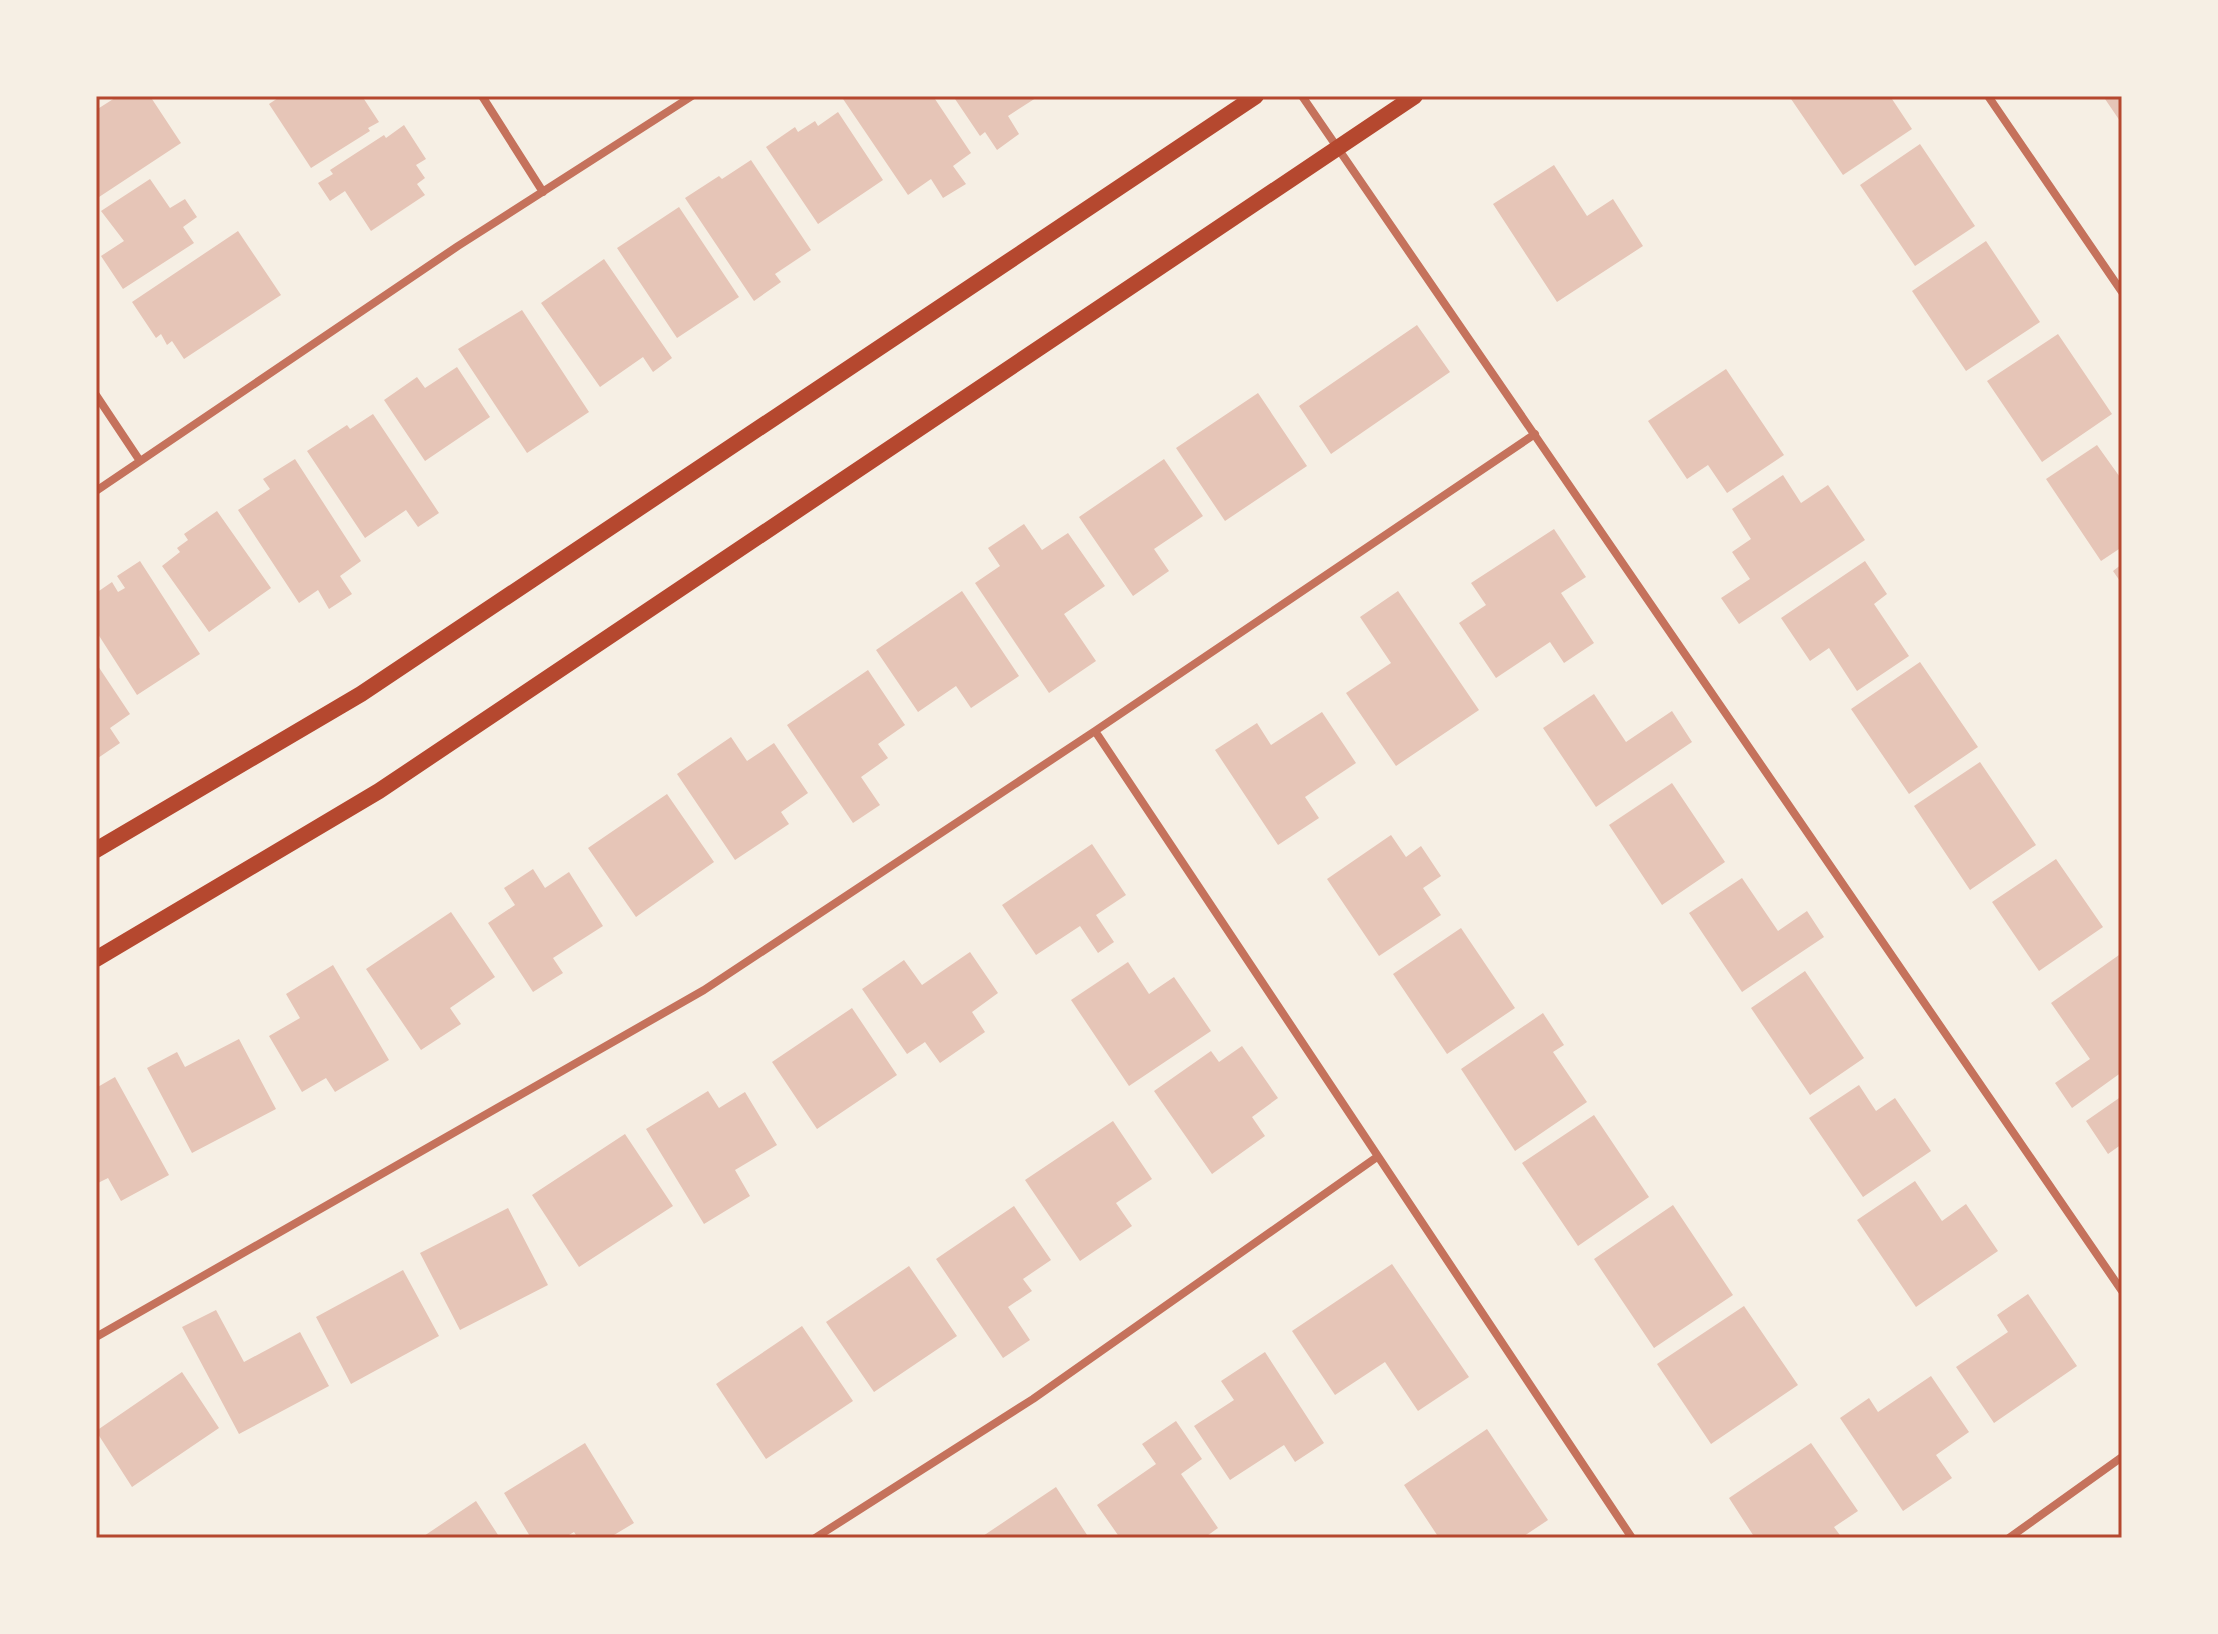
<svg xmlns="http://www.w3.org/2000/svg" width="2218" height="1634" font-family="Raleway,sans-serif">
<rect width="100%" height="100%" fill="#f6efe4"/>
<!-- building -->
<path fill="#e6c5b7" d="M 118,96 L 150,96 L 181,143 L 96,199 L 96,110 Z
M 281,96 L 362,96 L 379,122 L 368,128 L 370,131 L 311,168 L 269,104 Z
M 841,96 L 933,96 L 971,153 L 953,166 L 966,184 L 943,198 L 931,179 L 908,195 Z
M 953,96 L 1039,96 L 1008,116 L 1019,134 L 997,150 L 985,132 L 980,136 Z
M 1789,96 L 1890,96 L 1912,129 L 1843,175 Z
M 2103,96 L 2122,96 L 2122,124 Z
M 838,112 L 883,180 L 818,224 L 766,147 L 795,127 L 798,132 L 815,121 L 818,126 Z
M 404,125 L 426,159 L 416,165 L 425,178 L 417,184 L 425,195 L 371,231 L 345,191 L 330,201 L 318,183 L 333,174 L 330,170 L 384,135 L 386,138 Z
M 1920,144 L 1975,226 L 1915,266 L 1860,185 Z
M 751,160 L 811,250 L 775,274 L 781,282 L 754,301 L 685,198 L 719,176 L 722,179 Z
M 1554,165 L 1587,216 L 1613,199 L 1643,246 L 1557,302 L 1493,204 Z
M 150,179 L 170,208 L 185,199 L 197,217 L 183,227 L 194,243 L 123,289 L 101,256 L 124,241 L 101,211 Z
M 679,207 L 739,297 L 677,338 L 617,248 Z
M 238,231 L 281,295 L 184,359 L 172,341 L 167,345 L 161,334 L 156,338 L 132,302 Z
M 1986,241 L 2040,322 L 1966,371 L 1912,291 Z
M 604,259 L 672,358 L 653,372 L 643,357 L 600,387 L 541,303 Z
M 522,310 L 589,412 L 527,453 L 458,349 Z
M 1417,325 L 1450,372 L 1331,454 L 1299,406 Z
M 2058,334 L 2112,414 L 2042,462 L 1987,381 Z
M 457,367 L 490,417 L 425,461 L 384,400 L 417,377 L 425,388 Z
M 1726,369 L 1784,455 L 1727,493 L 1708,465 L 1687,479 L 1648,421 Z
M 1258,393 L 1307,466 L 1225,521 L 1176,448 Z
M 373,414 L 439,513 L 418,527 L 406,510 L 365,538 L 307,451 L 347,425 L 350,429 Z
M 2097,445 L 2122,480 L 2122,547 L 2101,561 L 2046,479 Z
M 295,459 L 361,561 L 340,576 L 352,594 L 329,609 L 318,590 L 299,603 L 238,510 L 270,489 L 263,479 Z
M 1164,459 L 1203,516 L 1154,549 L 1169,571 L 1133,596 L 1079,517 Z
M 1783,475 L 1801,503 L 1828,485 L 1865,540 L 1739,624 L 1721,598 L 1750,579 L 1732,552 L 1751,539 L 1732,509 Z
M 217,511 L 271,588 L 209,632 L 162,566 L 180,552 L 177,548 L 188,540 L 184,534 Z
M 1024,524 L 1042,550 L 1068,533 L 1105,586 L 1064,614 L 1096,661 L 1049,693 L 975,583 L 1000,566 L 988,548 Z
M 1554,529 L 1586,577 L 1561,593 L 1594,643 L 1564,663 L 1550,642 L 1496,678 L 1459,623 L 1486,605 L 1471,583 Z
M 140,561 L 200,654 L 137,695 L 96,631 L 96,593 L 112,582 L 118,592 L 125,588 L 117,576 Z
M 1865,561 L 1887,594 L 1874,604 L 1909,656 L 1857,691 L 1829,648 L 1810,661 L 1781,618 Z
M 2122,564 L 2122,584 L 2113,571 Z
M 962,591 L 1019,676 L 971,708 L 956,686 L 918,712 L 876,650 Z
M 1398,591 L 1479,710 L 1396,766 L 1346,693 L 1391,663 L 1360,617 Z
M 1920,662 L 1978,747 L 1909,794 L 1851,709 Z
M 96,663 L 130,714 L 110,728 L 120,743 L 98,758 Z
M 868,670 L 905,725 L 878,744 L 888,758 L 861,777 L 880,805 L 853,823 L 787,725 Z
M 1594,694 L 1626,742 L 1672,711 L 1692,742 L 1596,807 L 1543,728 Z
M 1322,712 L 1356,763 L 1305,797 L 1319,818 L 1278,845 L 1215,750 L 1257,723 L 1271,745 Z
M 731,737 L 747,761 L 774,743 L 808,793 L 781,812 L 789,824 L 735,860 L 677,774 Z
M 1980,762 L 2036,845 L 1970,890 L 1914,806 Z
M 1672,783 L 1725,862 L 1662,905 L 1609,825 Z
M 667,794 L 714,862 L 636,917 L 588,848 Z
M 1391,835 L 1406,857 L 1421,846 L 1441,876 L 1423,888 L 1441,915 L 1379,956 L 1327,879 Z
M 1092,844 L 1126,895 L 1096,915 L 1114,942 L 1098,953 L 1080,926 L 1036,955 L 1002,905 Z
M 2056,859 L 2103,927 L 2039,971 L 1992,902 Z
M 533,869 L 545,888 L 569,872 L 603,926 L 553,958 L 563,973 L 533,992 L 488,923 L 515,905 L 504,888 Z
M 1742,878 L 1778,931 L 1807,911 L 1824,937 L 1742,992 L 1689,913 Z
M 451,912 L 495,977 L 450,1008 L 461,1024 L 421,1050 L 366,969 Z
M 1461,928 L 1515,1008 L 1447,1054 L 1393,974 Z
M 970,952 L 998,993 L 972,1012 L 985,1032 L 940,1063 L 925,1042 L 907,1054 L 862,989 L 904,960 L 922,985 Z
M 2119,955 L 2122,959 L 2122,1072 L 2072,1108 L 2055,1083 L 2090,1059 L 2051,1003 Z
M 1128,962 L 1149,994 L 1174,977 L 1211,1031 L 1129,1086 L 1071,1000 Z
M 333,965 L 389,1060 L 335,1092 L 326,1078 L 302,1092 L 269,1036 L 300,1018 L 286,994 Z
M 1805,971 L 1864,1058 L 1810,1095 L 1751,1008 Z
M 852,1008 L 897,1075 L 817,1129 L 772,1062 Z
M 1543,1013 L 1564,1045 L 1553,1052 L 1587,1102 L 1515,1151 L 1461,1069 Z
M 239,1039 L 276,1109 L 192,1153 L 147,1068 L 177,1052 L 185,1067 Z
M 1242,1046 L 1278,1098 L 1252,1117 L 1265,1136 L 1212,1174 L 1154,1091 L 1211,1051 L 1219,1062 Z
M 115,1077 L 169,1175 L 121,1201 L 108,1178 L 96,1184 L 96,1088 Z
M 1859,1085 L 1876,1111 L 1895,1098 L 1931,1151 L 1863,1197 L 1809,1118 Z
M 708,1091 L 719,1108 L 745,1092 L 777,1145 L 735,1170 L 750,1196 L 704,1224 L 646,1129 Z
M 2122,1096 L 2122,1144 L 2108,1154 L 2086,1121 Z
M 1594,1115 L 1649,1197 L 1578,1246 L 1522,1163 Z
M 1113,1121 L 1152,1179 L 1116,1203 L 1132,1226 L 1080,1261 L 1025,1180 Z
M 625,1134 L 673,1206 L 579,1267 L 532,1195 Z
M 1915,1181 L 1942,1221 L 1966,1204 L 1998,1251 L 1916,1307 L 1857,1220 Z
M 1673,1205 L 1733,1295 L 1654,1348 L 1594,1259 Z
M 1014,1206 L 1051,1260 L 1023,1279 L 1032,1291 L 1008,1307 L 1030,1340 L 1003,1358 L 936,1259 Z
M 508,1208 L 548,1285 L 460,1330 L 420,1253 Z
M 1392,1264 L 1469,1377 L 1418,1411 L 1385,1362 L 1335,1395 L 1292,1331 Z
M 909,1266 L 957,1336 L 874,1392 L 826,1322 Z
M 403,1270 L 439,1336 L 351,1384 L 316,1317 Z
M 2028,1294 L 2077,1366 L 1994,1423 L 1956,1367 L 2008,1332 L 1997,1315 Z
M 1744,1306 L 1798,1385 L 1711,1444 L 1657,1364 Z
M 216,1310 L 244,1362 L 300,1332 L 329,1386 L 239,1434 L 182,1327 Z
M 802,1326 L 853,1401 L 766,1459 L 716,1384 Z
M 1265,1352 L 1324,1443 L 1295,1462 L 1284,1445 L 1230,1480 L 1194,1426 L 1234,1400 L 1221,1381 Z
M 182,1372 L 219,1428 L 132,1487 L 96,1431 Z
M 1931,1376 L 1969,1432 L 1936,1455 L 1952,1478 L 1903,1511 L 1840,1418 L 1869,1398 L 1878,1412 Z
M 1176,1421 L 1202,1459 L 1181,1474 L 1218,1528 L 1204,1538 L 1120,1538 L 1097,1505 L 1156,1464 L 1142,1444 Z
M 1487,1429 L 1548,1520 L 1521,1538 L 1439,1538 L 1404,1485 Z
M 585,1443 L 634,1523 L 609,1538 L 578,1538 L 574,1532 L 564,1538 L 531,1538 L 504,1493 Z
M 1811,1443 L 1858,1511 L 1834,1527 L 1842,1538 L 1755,1538 L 1729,1498 Z
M 1056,1487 L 1089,1538 L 980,1538 Z
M 476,1501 L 500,1538 L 421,1538 Z"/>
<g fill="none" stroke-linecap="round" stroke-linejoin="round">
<!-- minor -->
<path stroke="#c5725c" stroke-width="8" d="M 482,96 L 543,192
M 1302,96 L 2122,1291
M 1988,96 L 2122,292
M 96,395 L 140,461
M 96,491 L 458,246 L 692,96
M 1095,731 L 1632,1538
M 96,1337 L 704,990 L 1095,731 L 1535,434
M 815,1538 L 1033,1399 L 1377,1157
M 2009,1538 L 2122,1457"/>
<!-- secondary -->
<path stroke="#b5482f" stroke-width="16" d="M 96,850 L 361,694 L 1256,96
M 96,959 L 379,791 L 1415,96"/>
</g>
<!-- border -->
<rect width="2218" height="1634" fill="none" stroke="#f6efe4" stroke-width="196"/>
<rect x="98" y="98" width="2022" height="1438" fill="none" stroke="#b5482f" stroke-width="3"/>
</svg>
